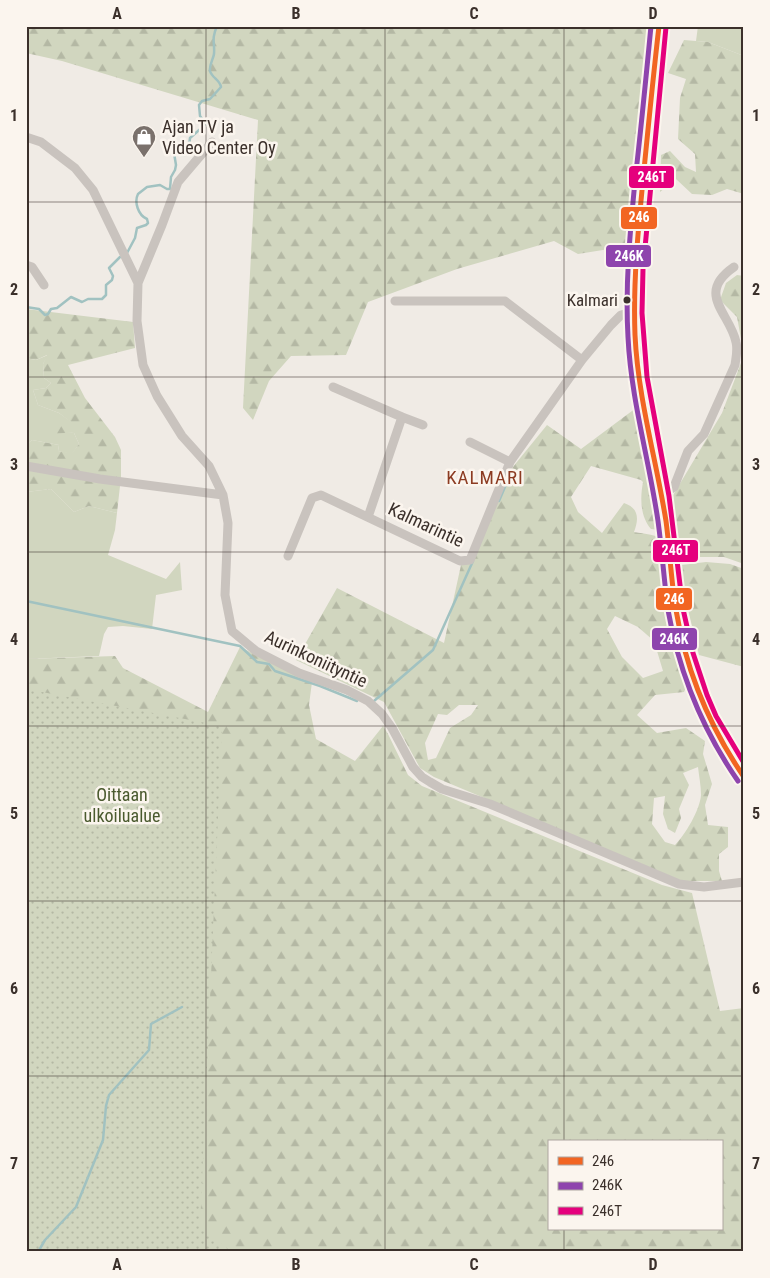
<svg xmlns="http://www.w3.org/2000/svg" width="770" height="1278" font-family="'Roboto Condensed',sans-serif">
<defs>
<pattern id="forest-firs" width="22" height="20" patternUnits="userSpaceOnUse" patternTransform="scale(1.25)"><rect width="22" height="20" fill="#d1d6bf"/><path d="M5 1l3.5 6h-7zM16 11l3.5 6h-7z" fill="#b4b8a4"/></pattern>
<pattern id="park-dots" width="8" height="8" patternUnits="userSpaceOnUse" patternTransform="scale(1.25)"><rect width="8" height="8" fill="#d1d6bf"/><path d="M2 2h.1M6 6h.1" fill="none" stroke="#b4b8a4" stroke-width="1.8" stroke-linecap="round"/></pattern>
</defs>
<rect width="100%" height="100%" fill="#f0ebe5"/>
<!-- green -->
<path fill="#d1d6bf" d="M 698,26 L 744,26 L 744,56 L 708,42 L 696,41 Z
M 48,355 L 43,364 L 44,378 L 51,383 L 46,388 L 33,390 L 38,405 L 59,413 L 73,423 L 61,431 L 74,433 L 79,444 L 72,454 L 58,451 L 59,445 L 32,440 L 26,445 L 26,358 L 36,360 Z
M 51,489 L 74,512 L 89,506 L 117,513 L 115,530 L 108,555 L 166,579 L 180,562 L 182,590 L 156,595 L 152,629 L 123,626 L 108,627 L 104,634 L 99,656 L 26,659 L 26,492 Z"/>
<!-- forest -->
<path fill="url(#forest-firs)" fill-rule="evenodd" d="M 26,26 L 656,26 L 634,245 L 578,254 L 554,241 L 457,269 L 368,302 L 346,355 L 291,356 L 269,381 L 253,420 L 243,408 L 258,120 L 62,61 L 26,53 Z
M 684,40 L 708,42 L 744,56 L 744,194 L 727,189 L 712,195 L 692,194 L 676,179 L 660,192 L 661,155 L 670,151 L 685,167 L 696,172 L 695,154 L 678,139 L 680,98 L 686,79 L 668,73 Z
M 737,275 L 744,276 L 744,564 L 724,557 L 681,557 L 672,497 L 722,413 L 744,355 L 737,317 L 720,300 L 726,283 Z
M 26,309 L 133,322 L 135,348 L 68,365 L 85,398 L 115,437 L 121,450 L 121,477 L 117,513 L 89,506 L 74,512 L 51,489 L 26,492 L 26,445 L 32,440 L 59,445 L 58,451 L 72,453 L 79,444 L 74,433 C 62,432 54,435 43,433 L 53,422 L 72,423 L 59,413 L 38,405 L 33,390 L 46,388 L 51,383 L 44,378 L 43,364 L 47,355 L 36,360 L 26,358 Z
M 640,405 L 663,525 L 660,530 L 651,529 C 640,516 640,498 643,482 L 641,480 L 591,466 L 571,497 L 578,512 L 602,533 L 624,503 C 639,508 639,519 634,532 C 645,534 657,534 665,542 L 690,679 L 684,692 L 655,695 L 637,715 L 657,733 L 686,728 L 705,741 L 703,754 L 712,784 L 705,805 L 708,825 L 728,827 L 728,847 L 719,854 L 719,871 L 722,881 L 682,881 L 434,777 L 420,768 L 384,702 L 296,660 L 337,588 L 444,643 L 461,565 L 474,559 L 508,473 L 547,425 L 581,449 ZM 615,616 L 638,627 L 654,641 L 663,671 L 643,678 L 622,657 L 607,629 ZM 459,705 L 478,705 L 471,715 L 450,728 L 436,758 L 428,760 L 425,743 L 438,714 L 447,715 ZM 698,767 C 699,776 701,786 701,795 C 700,810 685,835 675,845 L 665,842 L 652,824 L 654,798 L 665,796 L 663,814 L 668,829 L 675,833 L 681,818 L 679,809 L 689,785 L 683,773 Z
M 706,562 L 730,564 L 744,569 L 744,667 L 699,655 L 684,593 L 682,565 Z
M 240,647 L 312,682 L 309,705 L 316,739 L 355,761 L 383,726 L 388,734 L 408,775 L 422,786 L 662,885 L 692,893 L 720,1011 L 744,1008 L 744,1252 L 26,1252 L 26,659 L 115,656 L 123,668 L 208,712 ZM 549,1142 L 721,1142 L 721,1229 L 549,1229 Z"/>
<!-- park -->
<path fill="url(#park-dots)" d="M 26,689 L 222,726 L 200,1227 L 232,1252 L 26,1252 Z"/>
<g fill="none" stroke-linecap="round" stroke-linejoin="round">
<!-- stream -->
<path stroke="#a1c2c1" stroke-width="2.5" d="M 127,253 L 135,238 L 137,228 L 146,225 L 148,223 L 147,219 C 138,215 134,202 138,194 L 147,187 L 160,185 L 167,189 L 170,189 L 171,177 L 175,170 L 176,165 L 174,153 L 179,151 L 181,155 L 185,155 L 189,146 L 190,138 L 206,124 L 200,116 L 199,105 L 202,101 L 210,99 L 221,87 C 220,80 212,78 210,71 C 209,65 213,60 214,54 C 215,42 211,40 217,26
M 26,307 L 39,309 L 45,315 L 48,314 L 51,309 L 57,308 L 71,297 L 82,302 L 88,299 L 102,299 L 106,295 L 106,285 L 112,280 L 113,276 L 109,268 L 120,257
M 499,501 L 510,475
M 26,601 L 240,646 L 257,662 L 269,664 L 275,671 L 320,686 L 357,701
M 374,701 L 433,650 L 473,561
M 38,1252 L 45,1240 L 76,1207 L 103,1140 L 106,1106 L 109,1095 L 149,1050 L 151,1024 L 182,1007"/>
<!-- minor -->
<path stroke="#c9c3be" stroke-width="9" d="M 26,137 L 41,142 L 75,168 L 93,190 L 138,283 L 137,321 L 143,365 L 157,396 L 182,436 L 209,466 L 223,495 L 228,523 L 225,595 L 232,631 L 256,651 L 299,673 L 347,690 L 368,701 L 382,714 L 392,728 L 413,767 L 422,777 L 430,782 L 442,789 L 490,804 L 679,884 L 704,887 L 744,882
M 26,265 L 32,267 L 44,285
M 138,283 L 162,225 L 178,182 L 212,142
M 395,301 L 505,301 L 582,360
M 333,387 L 402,417 L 368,517
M 402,417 L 423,425
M 470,442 L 510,462
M 26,466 L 100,479 L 223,495
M 662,495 L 674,487 L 688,451 L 704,434 L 735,365 C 736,357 738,350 736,342 C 730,313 695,294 734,267
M 288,556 L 312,498 L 321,495 L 460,561 L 470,560 L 510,462 L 582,360 L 611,325 L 621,315 L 635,311"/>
<!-- major -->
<path stroke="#b8b1ad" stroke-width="11" d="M 659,26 C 653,78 648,129 643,180 C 637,239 631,299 637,358 C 641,412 658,464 665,518 C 670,549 671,580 676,610 C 686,670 708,729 744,777"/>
<!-- bus-1 casing -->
<g stroke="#fbf5ee" stroke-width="9">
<path id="bus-1" d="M 659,26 C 653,78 648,129 643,180 C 638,231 633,283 635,335 C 638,398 656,459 666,521 C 670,551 671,581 676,610 C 686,670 709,726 744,777"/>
</g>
<!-- bus-2 casing -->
<g stroke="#fbf5ee" stroke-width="9">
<path id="bus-2" d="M 651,26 C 646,78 641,129 635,181 C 630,233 625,285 628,337 C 631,399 649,459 658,521 C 662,550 664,580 668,610 C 679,672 702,729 738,781"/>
</g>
<!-- bus-3 casing -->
<g stroke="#fbf5ee" stroke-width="9">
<path id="bus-3" d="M 666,27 L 643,269 L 642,313 L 647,377 L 669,496 L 683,609 L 693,653 L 707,695 L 716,716 L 744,763"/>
</g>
<!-- bus-1 -->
<use href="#bus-1" stroke="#f26522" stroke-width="5"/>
<!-- bus-2 -->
<use href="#bus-2" stroke="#8e44ad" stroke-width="5"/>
<!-- bus-3 -->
<use href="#bus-3" stroke="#e5007d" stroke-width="5"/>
</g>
<!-- grid -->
<path fill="none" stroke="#3b302b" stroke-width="1" stroke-opacity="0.55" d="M 206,26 L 206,1252M 385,26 L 385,1252M 564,26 L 564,1142M 26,202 L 744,202M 26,377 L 744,377M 26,552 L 744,552M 26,726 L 744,726M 26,901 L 744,901M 26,1076 L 744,1076M 564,1229 L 564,1252"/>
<!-- icons -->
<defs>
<g id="shop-pin" transform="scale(1.25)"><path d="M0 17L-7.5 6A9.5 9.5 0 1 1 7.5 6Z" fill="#7a716c" stroke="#fbf5ee"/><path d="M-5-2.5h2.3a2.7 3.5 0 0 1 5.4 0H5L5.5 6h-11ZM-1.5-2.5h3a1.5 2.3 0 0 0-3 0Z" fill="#fff"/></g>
</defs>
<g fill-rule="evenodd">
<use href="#shop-pin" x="144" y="137"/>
</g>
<!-- markers -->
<circle fill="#3b302b" stroke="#fbf5ee" stroke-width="2" cx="627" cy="300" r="4.5"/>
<g text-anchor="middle" stroke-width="5" stroke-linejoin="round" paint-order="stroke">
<!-- bus labels -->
<g font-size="17" fill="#3b302b" stroke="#fbf5ee" text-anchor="end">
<text x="618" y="306">Kalmari</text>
</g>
<!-- poi labels -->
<g font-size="18" fill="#3b302b" stroke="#fbf5ee" text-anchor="start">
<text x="162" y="133">Ajan TV ja<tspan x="162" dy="21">Video Center Oy</tspan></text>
</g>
<!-- street labels -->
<g font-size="18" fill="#3b302b" stroke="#fbf5ee">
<text transform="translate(426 525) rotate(25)" y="6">Kalmarintie</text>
<text transform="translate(316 659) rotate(25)" y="6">Aurinkoniityntie</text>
</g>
<!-- park labels -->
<g font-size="18" fill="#4a5a2e" stroke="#fbf5ee">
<text x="122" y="801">Oittaan<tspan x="122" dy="21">ulkoilualue</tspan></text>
</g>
<!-- neighbourhood labels -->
<g font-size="19" letter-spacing="1" fill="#8c3b22" stroke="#fbf5ee">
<text x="485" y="484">KALMARI</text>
</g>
</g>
<g stroke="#fbf5ee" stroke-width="2">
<rect x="628" y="165" width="47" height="24" rx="5" fill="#e5007d"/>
<rect x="620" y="206" width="38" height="24" rx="5" fill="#f26522"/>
<rect x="605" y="244" width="47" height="24" rx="5" fill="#8e44ad"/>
<rect x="652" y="539" width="47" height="24" rx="5" fill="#e5007d"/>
<rect x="655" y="587" width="38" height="24" rx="5" fill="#f26522"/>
<rect x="651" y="627" width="47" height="24" rx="5" fill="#8e44ad"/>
</g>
<g font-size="14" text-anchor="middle" font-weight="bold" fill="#fff">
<text x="652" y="182">246T</text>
<text x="639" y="222">246</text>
<text x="629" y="261">246K</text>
<text x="676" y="555">246T</text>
<text x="674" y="604">246</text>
<text x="674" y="644">246K</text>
</g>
<!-- border -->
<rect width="770" height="1278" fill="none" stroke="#fbf5ee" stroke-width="55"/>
<!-- legend -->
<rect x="548" y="1140" width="175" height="90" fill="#fbf5ee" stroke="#aea6a0"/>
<rect x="558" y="1157" width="25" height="8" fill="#f26522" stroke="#aea6a0"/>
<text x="592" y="1166" font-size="15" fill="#3b302b">246</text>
<rect x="558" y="1182" width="25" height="8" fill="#8e44ad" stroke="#aea6a0"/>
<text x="592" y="1190" font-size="15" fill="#3b302b">246K</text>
<rect x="558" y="1207" width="25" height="8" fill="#e5007d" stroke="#aea6a0"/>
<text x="592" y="1216" font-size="15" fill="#3b302b">246T</text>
<rect x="28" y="28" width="714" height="1222" fill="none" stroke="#3b302b" stroke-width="2"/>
<g font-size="16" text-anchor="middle" font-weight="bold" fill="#3b302b">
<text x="117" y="19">A</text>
<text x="296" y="19">B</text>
<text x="474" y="19">C</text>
<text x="653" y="19">D</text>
<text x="14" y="121">1</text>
<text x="756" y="121">1</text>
<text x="14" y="295">2</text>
<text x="756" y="295">2</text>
<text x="14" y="470">3</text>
<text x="756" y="470">3</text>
<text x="14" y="645">4</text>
<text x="756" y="645">4</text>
<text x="14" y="819">5</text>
<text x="756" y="819">5</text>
<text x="14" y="994">6</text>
<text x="756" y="994">6</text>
<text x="14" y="1169">7</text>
<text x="756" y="1169">7</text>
<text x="117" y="1270">A</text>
<text x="296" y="1270">B</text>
<text x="474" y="1270">C</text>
<text x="653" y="1270">D</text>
</g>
</svg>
